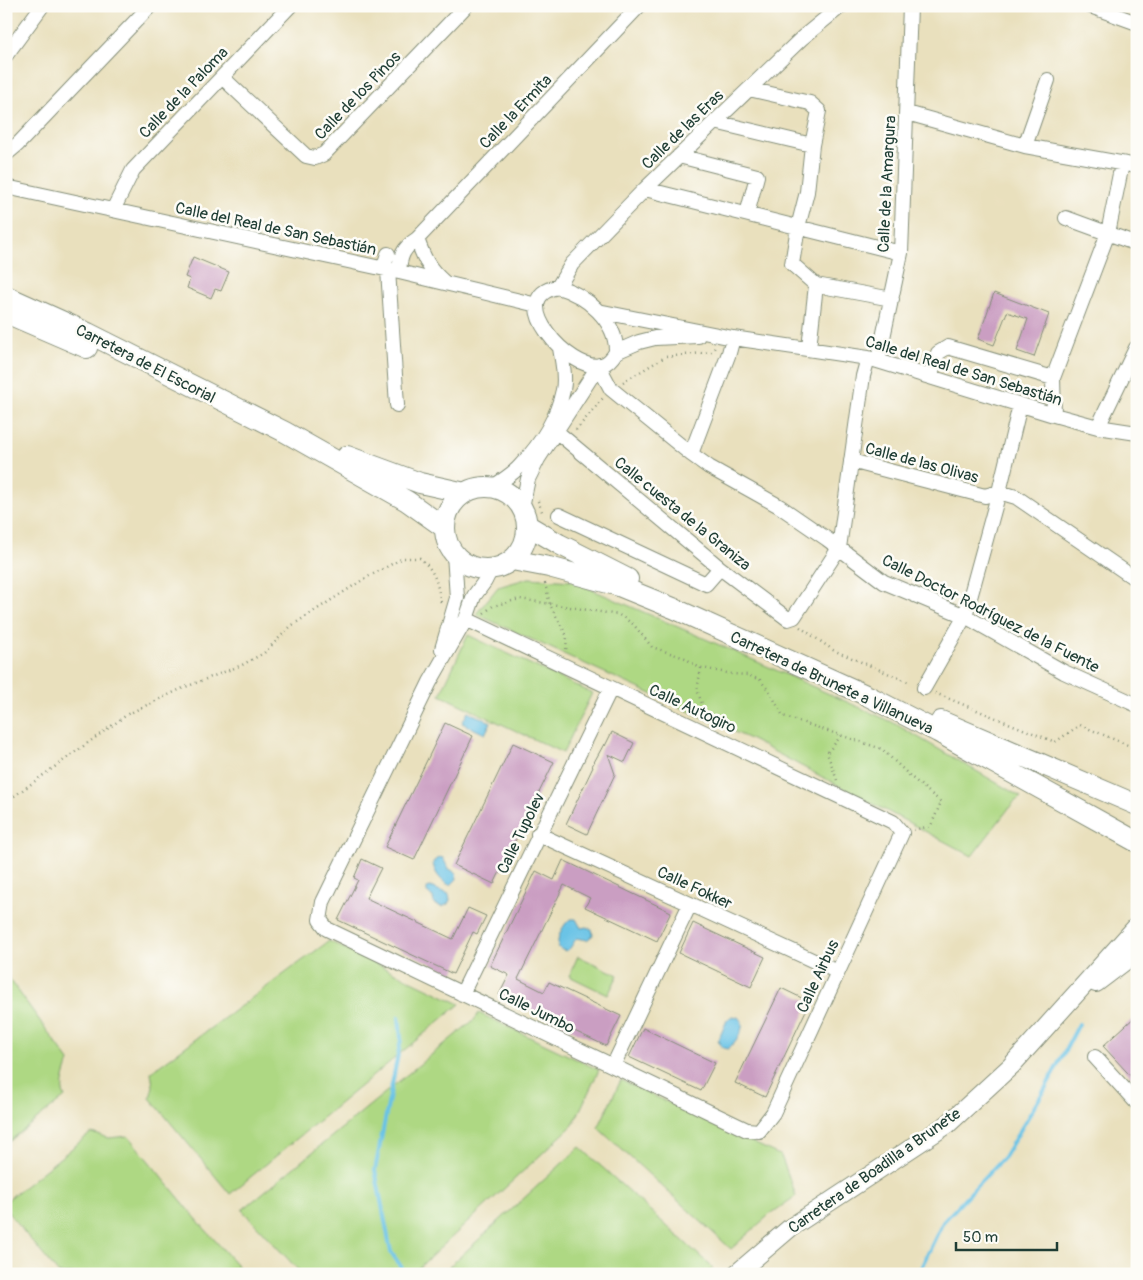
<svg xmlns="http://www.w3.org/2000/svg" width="1143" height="1280" font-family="Pangolin,sans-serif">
<rect width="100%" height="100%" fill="#fdfcf7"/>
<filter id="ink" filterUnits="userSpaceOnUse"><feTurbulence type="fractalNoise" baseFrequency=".02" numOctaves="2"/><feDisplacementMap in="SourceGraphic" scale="10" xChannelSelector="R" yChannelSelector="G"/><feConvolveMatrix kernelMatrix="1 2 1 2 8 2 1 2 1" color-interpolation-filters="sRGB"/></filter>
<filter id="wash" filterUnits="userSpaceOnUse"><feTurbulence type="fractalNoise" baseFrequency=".0096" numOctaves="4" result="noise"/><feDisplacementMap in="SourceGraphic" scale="20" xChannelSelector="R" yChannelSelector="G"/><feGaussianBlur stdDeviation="1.12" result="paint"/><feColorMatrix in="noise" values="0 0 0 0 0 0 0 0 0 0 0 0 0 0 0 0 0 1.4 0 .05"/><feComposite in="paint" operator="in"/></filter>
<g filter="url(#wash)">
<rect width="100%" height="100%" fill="#e9e0bd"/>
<!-- green -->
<path fill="#aed883" stroke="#668a5c" d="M 529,578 L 572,581 L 724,647 L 892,722 L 1021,797 L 1013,803 L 972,856 L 752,740 L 476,614 L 498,587 Z
M 468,635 L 592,693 L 563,753 L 440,695 Z
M 329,941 L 460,1004 L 230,1194 L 150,1098 L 153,1086 L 151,1072 Z
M 578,956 L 618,975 L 608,995 L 569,976 Z
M 6,974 L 69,1061 C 66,1072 59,1087 65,1097 L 6,1144 Z
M 479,1013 L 599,1070 L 573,1125 L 412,1274 L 302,1274 L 242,1210 L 475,1019 Z
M 621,1080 L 781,1156 L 796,1196 L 769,1215 L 731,1249 L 598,1128 Z
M 91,1133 L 109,1138 L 128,1136 L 204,1228 L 245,1274 L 59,1274 L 6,1210 L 6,1201 Z
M 580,1147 L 713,1268 L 707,1274 L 441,1274 Z"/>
<!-- water -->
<path fill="#69c3e6" stroke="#44808d" d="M 468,712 L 491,722 L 485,734 L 462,723 Z
M 439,857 L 443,858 L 448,868 L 456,873 L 457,879 L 451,885 C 442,884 433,871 433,862 Z
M 430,887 L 449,894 L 450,900 L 448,904 L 442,907 L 434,904 L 433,897 L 427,893 L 427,888 Z
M 570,919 L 576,919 L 581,928 L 586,927 L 592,929 L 593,935 L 587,940 L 577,938 C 571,944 570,956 559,948 C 555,939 563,925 570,919 Z
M 732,1016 L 738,1017 C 739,1018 742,1021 742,1024 C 744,1031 733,1045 728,1049 L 723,1048 L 718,1041 L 727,1020 Z"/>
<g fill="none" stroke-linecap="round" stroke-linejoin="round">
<!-- stream -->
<path stroke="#69c3e6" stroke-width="4" d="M 399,1017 L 401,1039 L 375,1170 L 391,1252 L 406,1274
M 918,1274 L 943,1222 L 1004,1157 L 1045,1089 L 1079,1024"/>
</g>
<g id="blocks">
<!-- building -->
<path fill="#ca9ec2" d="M 193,257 L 229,272 L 221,291 L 215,289 L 211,298 L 187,288 L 190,279 L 185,277 Z
M 994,293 L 1049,314 L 1034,357 L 1017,351 L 1028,319 L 1007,312 L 994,345 L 978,339 Z
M 445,723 L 473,736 L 414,860 L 385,847 Z
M 612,732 L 634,743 L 625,762 L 608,754 L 615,774 L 587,834 L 566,824 L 593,767 L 592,766 L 604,744 L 605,746 Z
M 513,743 L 554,762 L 494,884 L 454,865 Z
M 362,859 L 381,868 L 366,898 L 453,939 L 468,908 L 486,916 L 477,934 L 473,932 L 453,974 L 338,920 L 358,880 L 354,878 Z
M 563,860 L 671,912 L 657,941 L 585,907 L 590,898 L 564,885 L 518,979 L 544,992 L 549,982 L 621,1016 L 606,1046 L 499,995 L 509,975 L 490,966 L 536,871 L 554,880 Z
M 693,923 L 765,957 L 751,987 L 679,953 Z
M 781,988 L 810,1002 L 765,1097 L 735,1083 Z
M 1137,1015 L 1137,1083 L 1103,1046 Z
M 643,1028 L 715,1063 L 701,1091 L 629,1057 Z"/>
</g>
</g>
<g filter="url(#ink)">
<use href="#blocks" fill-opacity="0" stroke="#848e78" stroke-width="1"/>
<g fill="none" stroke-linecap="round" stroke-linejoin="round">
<!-- minor casing -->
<g stroke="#848e78" stroke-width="16">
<path id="minor" d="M 1090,6 L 1137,23
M 6,55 L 42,6
M 222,77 L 306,156 L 315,158 L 324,154 L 466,6
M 749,89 L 810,103 L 819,111 L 812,145 L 807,192 L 798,227 L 792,264 L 816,285 L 892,299
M 907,113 L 1025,146 L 1137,166
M 715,122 L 812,145
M 1025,146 L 1048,80
M 6,154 L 18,144 L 150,6
M 679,156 L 757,176 L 747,214
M 6,187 L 399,272 L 537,305
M 645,189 L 901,253
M 113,210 L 133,170 L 290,6
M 1066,218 L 1137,244
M 417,239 C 424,259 429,269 444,282
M 388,254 L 385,263 L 388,270 L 397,405
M 399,272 C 400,256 403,248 417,239 L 639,6
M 558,287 L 572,264 L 645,189 L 802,38 L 841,6
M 558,287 C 586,295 617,321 616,352 C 613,357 609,363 602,365 C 570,374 503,296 558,287 Z
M 598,311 L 733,338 L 868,358 L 1054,415 L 1098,427 L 1137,433
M 809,348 L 816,285
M 616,352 L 639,342 L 655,338 L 698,336
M 878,361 L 901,253 L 910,6
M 602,365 L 603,374 L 611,389 L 691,454 L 709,467 L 779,506 L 827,539 L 884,582 L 965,616 L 1064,672 L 1137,705
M 930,377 L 938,353 L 948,347 L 1053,378
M 1054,415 L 1053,378 L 1108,233 L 1122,164
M 1098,427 L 1136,348
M 557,432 L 720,568 L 788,619 L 794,617 L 839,548 L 863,376 L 868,358
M 691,454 L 729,353 L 733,338
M 851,461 L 985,496 L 999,492 L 1016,497 L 1137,580
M 493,487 C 501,481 513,474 520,466 C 540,445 557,419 563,390 C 566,376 562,361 560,348
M 522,507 L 528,479 L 538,459 L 599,365
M 559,515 L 706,584 L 720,568
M 466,619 L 893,822 L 902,833 L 773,1113 L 759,1131 L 747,1130 L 327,929 L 320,920 L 323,902 L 430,682 L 466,619 L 474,596 L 485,581 L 491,569
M 442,649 L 457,598 L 454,554
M 924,688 L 965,616 L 999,492 L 1020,405
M 538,834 L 838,972
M 462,994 L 611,688
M 1095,1057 L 1137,1103
M 613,1066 L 690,904"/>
</g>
<!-- major casing -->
<g stroke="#848e78" stroke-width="20">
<path id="major" d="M 1096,983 L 1137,952
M 736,1274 L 790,1228 L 948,1124 L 1011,1066 L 1137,926"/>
</g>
<!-- highway casing -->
<g stroke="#848e78" stroke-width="22">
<path id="highway" d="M 6,296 L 88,333 L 285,432 L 407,501 L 445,528
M 6,313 L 87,348
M 347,456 L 420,483 L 465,493
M445 528a41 41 0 1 1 82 0a41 41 0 1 1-82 0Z
M 527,525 L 559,544 L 628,579
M 512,560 L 549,567 L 619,586 L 673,608 L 868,696 L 938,732 L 1137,842
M 941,721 L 1137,805"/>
</g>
<!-- path -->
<path stroke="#848e78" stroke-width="2.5" stroke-dasharray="1 4" stroke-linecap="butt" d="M 623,382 L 665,357 L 712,352 L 715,347
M 576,430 L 603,398
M 538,501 L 543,514
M 545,583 L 550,605 L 567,636 L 566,652
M 484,613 L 493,606 L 520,599 L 619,615 L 633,624 L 652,647 L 685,658 L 698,667 L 732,674 L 748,675 L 760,680 L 770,692 L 783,716 L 882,749 L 911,777 L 941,802 L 931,826 L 913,830
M 800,627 L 833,650 L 911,683
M 701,668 L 697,690 L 705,712 L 702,716
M 935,693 L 1055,742 L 1080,725 L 1137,749
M 837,780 L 827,753 L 841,736
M 6,802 L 128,714 L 183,688 L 242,665 L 264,653 L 291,626 L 364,579 L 403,558 L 420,558 C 436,572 437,583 441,603"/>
<!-- minor -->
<use href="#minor" stroke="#fff" stroke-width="14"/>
<!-- major -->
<use href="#major" stroke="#fff" stroke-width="18"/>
<!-- highway -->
<use href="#highway" stroke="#fff" stroke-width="20"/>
</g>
</g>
<g text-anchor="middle" stroke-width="5" stroke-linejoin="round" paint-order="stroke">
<!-- street labels -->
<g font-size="16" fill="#1f3d34" stroke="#fdfcf7">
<text transform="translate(183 92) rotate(-46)" y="6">Calle de la Paloma</text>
<text transform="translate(357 95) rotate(-46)" y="6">Calle de los Pinos</text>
<text transform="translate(515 111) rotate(-46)" y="6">Calle la Ermita</text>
<text transform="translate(682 129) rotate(-44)" y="6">Calle de las Eras</text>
<text transform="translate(886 184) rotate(-87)" y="6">Calle de la Amargura</text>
<text transform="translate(276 228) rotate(12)" y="6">Calle del Real de San Sebastián</text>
<text transform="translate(146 363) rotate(27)" y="6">Carretera de El Escorial</text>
<text transform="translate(964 370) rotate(17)" y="6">Calle del Real de San Sebastián</text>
<text transform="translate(922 462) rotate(15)" y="6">Calle de las Olivas</text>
<text transform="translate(683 513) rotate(39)" y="6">Calle cuesta de la Graniza</text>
<text transform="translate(991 613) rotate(27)" y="6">Calle Doctor Rodríguez de la Fuente</text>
<text transform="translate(832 682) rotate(25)" y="6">Carretera de Brunete a Villanueva</text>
<text transform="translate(693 708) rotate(25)" y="6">Calle Autogiro</text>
<text transform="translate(520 833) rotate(-64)" y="6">Calle Tupolev</text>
<text transform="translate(695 887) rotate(25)" y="6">Calle Fokker</text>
<text transform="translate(817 976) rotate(-65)" y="6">Calle Airbus</text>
<text transform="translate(537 1010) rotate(26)" y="6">Calle Jumbo</text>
<text transform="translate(874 1170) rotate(-35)" y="6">Carretera de Boadilla a Brunete</text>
</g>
</g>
<!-- margin -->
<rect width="1143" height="1280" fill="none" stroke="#fdfcf7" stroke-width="25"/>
<!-- scale -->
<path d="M956 1242v8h101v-8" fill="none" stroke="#1f3d34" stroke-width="2.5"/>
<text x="963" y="1242" font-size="15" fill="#1f3d34" stroke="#fdfcf7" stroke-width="4" paint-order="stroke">50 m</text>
</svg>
